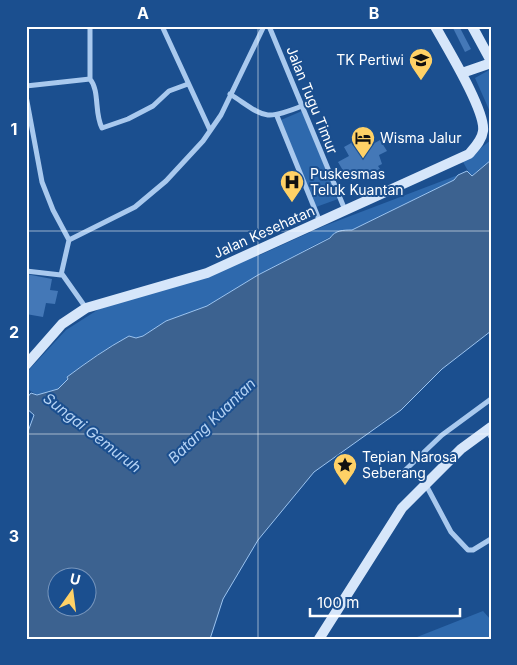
<svg xmlns="http://www.w3.org/2000/svg" width="517" height="665" font-family="Inter,sans-serif">
<rect width="100%" height="100%" fill="#1b4f8f"/>
<!-- green -->
<path fill="#2e69ad" d="M 491,69 L 491,114 L 475,78 Z
M 302,111 L 338,199 L 316,207 L 281,120 Z
M 491,140 L 491,160 L 471,176 L 463,162 Z
M 458,175 L 454,180 L 352,230 L 343,230 L 258,275 L 207,306 L 166,321 L 143,336 L 136,338 L 129,336 C 107,348 87,361 67,377 L 68,379 L 58,389 L 37,395 L 26,388 L 26,373 L 66,330 L 99,309 L 260,255 L 324,226 Z
M 483,611 L 491,620 L 491,639 L 412,639 Z"/>
<!-- water -->
<path fill="#3c6290" stroke="#9cc4f0" fill-rule="evenodd" d="M 491,160 L 491,331 L 442,369 L 401,410 L 314,472 L 258,540 L 223,599 L 210,639 L 26,639 L 26,437 L 34,415 L 26,408 L 26,399 L 31,393 L 37,395 L 58,389 L 68,379 L 67,377 C 87,362 107,348 129,336 L 136,338 L 143,336 L 166,321 L 207,306 L 258,275 L 330,238 C 335,230 344,230 352,230 L 454,180 L 458,175 L 467,171 L 472,176 ZM 58,578 L 88,578 L 88,608 L 58,608 Z"/>
<!-- building -->
<path fill="#4478b7" d="M 452,26 L 459,26 L 471,49 L 465,52 Z
M 362,137 L 366,143 L 370,141 L 373,144 L 380,140 L 387,151 L 379,155 L 382,164 L 378,166 L 380,169 L 352,181 L 350,178 L 348,179 L 338,162 L 349,156 L 344,147 Z
M 26,274 L 52,279 L 50,290 L 58,291 L 55,304 L 46,303 L 43,317 L 26,314 Z"/>
<g fill="none" stroke-linecap="round" stroke-linejoin="round">
<!-- street -->
<path stroke="#a9c9ee" stroke-width="5" d="M 90,26 L 90,79
M 162,26 L 210,130
M 269,26 L 345,210
M 26,86 L 90,79 C 100,91 94,113 102,128 L 128,119 L 153,106 L 169,91 L 188,84
M 230,94 C 264,116 263,122 302,106
M 26,96 L 42,182 L 53,210 L 69,240 L 61,275 L 26,271
M 277,116 L 320,222
M 69,240 L 135,207 L 166,181 L 203,141 L 221,115 L 264,26
M 62,274 L 86,308
M 487,430 L 491,437
M 398,477 L 442,435 L 491,399
M 426,485 L 451,532 L 468,550 L 473,550 L 491,539"/>
<!-- secondary -->
<path stroke="#d6e6fa" stroke-width="10" d="M 472,26 L 491,61
M 462,73 L 491,63
M 26,365 L 62,324 L 86,308 L 207,273 L 469,154 C 475,147 482,140 483,131 C 486,111 446,46 435,26
M 319,639 L 402,508 L 461,449 L 491,427"/>
</g>
<!-- grid -->
<path fill="none" stroke="#fff" stroke-width="1" stroke-opacity="0.55" d="M 258,26 L 258,639M 26,231 L 491,231M 26,434 L 491,434"/>
<!-- icons -->
<defs>
<g id="school-pin" transform="scale(1.25)"><path d="M0 17L-7.5 6A9.5 9.5 0 1 1 7.5 6Z" fill="#ffd166" stroke="#1b4f8f"/><path d="M0-5L7-2L0 1L-7-2ZM-4 1L0 2.5L4 1V4Q0 6-4 4Z" fill="#111"/></g>
<g id="hotel-pin" transform="scale(1.25)"><path d="M0 17L-7.5 6A9.5 9.5 0 1 1 7.5 6Z" fill="#ffd166" stroke="#1b4f8f"/><path d="M-6-4.5h1.5V1H6V5H4.5V3h-9V5H-6ZM-4 0a1.8 1.8 0 1 1 3.6 0ZM.5 0V-2.5h3Q6-2.5 6 0Z" fill="#111"/></g>
<g id="hospital-pin" transform="scale(1.25)"><path d="M0 17L-7.5 6A9.5 9.5 0 1 1 7.5 6Z" fill="#ffd166" stroke="#1b4f8f"/><path d="M-5-5h3v3.5h4V-5h3V5h-3V1.5h-4V5h-3Z" fill="#111"/></g>
<g id="sight-pin" transform="scale(1.25)"><path d="M0 17L-7.5 6A9.5 9.5 0 1 1 7.5 6Z" fill="#ffd166" stroke="#1b4f8f"/><path d="M0-6L1.8-2.2L6-1.7L2.9 1.2L3.7 5.4L0 3.3L-3.7 5.4L-2.9 1.2L-6-1.7L-1.8-2.2Z" fill="#111"/></g>
</defs>
<g fill-rule="evenodd">
<use href="#school-pin" x="421" y="60"/>
<use href="#hotel-pin" x="363" y="138"/>
<use href="#hospital-pin" x="292" y="182"/>
<use href="#sight-pin" x="345" y="465"/>
</g>
<g text-anchor="middle" stroke-width="4" stroke-linejoin="round" paint-order="stroke">
<!-- poi labels -->
<g font-size="14" fill="#fff" stroke="#1b4f8f" text-anchor="start">
<text x="404" y="65" text-anchor="end">TK Pertiwi</text>
<text x="380" y="143">Wisma Jalur</text>
<text x="310" y="179">Puskesmas<tspan x="310" dy="16">Teluk Kuantan</tspan></text>
<text x="362" y="462">Tepian Narosa<tspan x="362" dy="16">Seberang</tspan></text>
</g>
<!-- street labels -->
<g font-size="14" fill="#fff" stroke="#1b4f8f">
<text transform="translate(312 100) rotate(68)" y="5">Jalan Tugu Timur</text>
<text transform="translate(264 232) rotate(-24)" y="5">Jalan Kesehatan</text>
</g>
<!-- water labels -->
<g font-size="15" font-style="italic" fill="#b5d3f5" stroke="#1b4f8f">
<text transform="translate(212 421) rotate(-44)" y="5">Batang Kuantan</text>
<text transform="translate(92 433) rotate(38)" y="5">Sungai Gemuruh</text>
</g>
</g>
<!-- border -->
<rect width="517" height="665" fill="none" stroke="#1b4f8f" stroke-width="55"/>
<!-- north arrow -->
<g transform="translate(72 592) rotate(14)"><circle r="24" fill="#1b4f8f" stroke="#7695bc"/>
<path d="M0-4L9 19L0 12L-9 19Z" fill="#ffd166"/>
<text y="-8" font-size="14" font-weight="bold" text-anchor="middle" fill="#ffffff">U</text>
</g>
<!-- scale -->
<path d="M310 608v8h150v-8" fill="none" stroke="#ffffff" stroke-width="2.5"/>
<text x="317" y="608" font-size="15" fill="#ffffff" stroke="#1b4f8f" stroke-width="4" paint-order="stroke">100 m</text>
<rect x="28" y="28" width="462" height="610" fill="none" stroke="#fff" stroke-width="2"/>
<g font-size="16" text-anchor="middle" font-weight="bold" fill="#fff">
<text x="143" y="19">A</text>
<text x="374" y="19">B</text>
<text x="14" y="135">1</text>
<text x="14" y="338">2</text>
<text x="14" y="542">3</text>
</g>
</svg>
